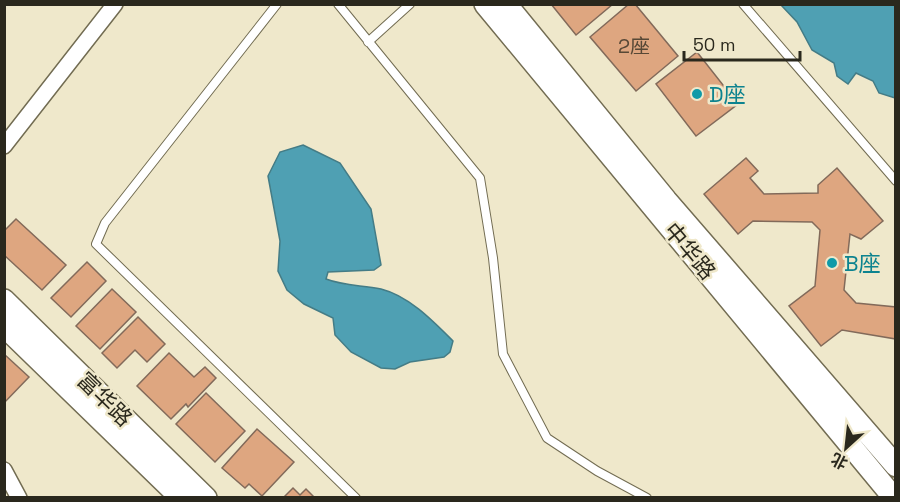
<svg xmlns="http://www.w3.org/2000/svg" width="900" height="502" font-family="'Space Grotesk','Noto Sans SC',sans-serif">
<rect width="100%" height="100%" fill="#efe8cb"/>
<!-- water -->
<path fill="#4fa0b3" stroke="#447c86" stroke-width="1.5" d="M 781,5 L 895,5 L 895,98 L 879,93 L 873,81 L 856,73 L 848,84 L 837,76 L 834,63 L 812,50 L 797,22 Z
M 303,145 L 340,163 L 371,209 L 381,265 L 374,270 L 328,272 L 326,279 C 344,286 362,285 381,289 C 409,296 433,321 453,341 L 450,352 L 444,357 L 410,362 L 395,369 L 381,368 L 351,352 L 335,335 L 333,318 L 304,304 L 287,290 L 278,271 L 280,241 L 268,176 L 280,152 Z"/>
<!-- building -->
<path fill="#dea680" stroke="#826a5a" stroke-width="1.5" d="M 551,4 L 613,4 L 576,35 Z
M 629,4 L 635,4 L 678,56 L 636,91 L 590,37 Z
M 697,52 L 738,104 L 696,136 L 656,84 Z
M 746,158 L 758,171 L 750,178 L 764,194 L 818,193 L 818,185 L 837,168 L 883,221 L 861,239 L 850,234 L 844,290 L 856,303 L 896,307 L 896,339 L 842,330 L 821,346 L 789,306 L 815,286 L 820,230 L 812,222 L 753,221 L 738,234 L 704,194 Z
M 16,219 L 66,265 L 42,290 L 4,255 L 4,231 Z
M 87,262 L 106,281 L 71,317 L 51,298 Z
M 112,289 L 136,312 L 100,349 L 76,326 Z
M 138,317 L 165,344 L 147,362 L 135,350 L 117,368 L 102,353 Z
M 169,353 L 194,377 L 205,367 L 216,378 L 188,407 L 186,404 L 171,419 L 137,386 Z
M 4,354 L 29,377 L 4,403 Z
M 206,393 L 245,431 L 215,462 L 176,424 Z
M 257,429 L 294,462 L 262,496 L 249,484 L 245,488 L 222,468 Z
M 293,488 L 300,495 L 306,489 L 315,498 L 283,498 Z"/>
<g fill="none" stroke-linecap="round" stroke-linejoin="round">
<!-- lane casing -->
<g stroke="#726c52" stroke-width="10">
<path id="lane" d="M 277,4 L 105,223 L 96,244 L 356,498
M 338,4 L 480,178 L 493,258 L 503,354 L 547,438 L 597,471 L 647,498
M 743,4 L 896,181
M 368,42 L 410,4"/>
</g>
<!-- street casing -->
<g stroke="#726c52" stroke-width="18">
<path id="street" d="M 4,146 L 115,4
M 4,470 L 19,498"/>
</g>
<!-- secondary casing -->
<g stroke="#726c52" stroke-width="24">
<path id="secondary" d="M 485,4 L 894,498
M 506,4 L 666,200 L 896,466
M 4,300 L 206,498
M 4,326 L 181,498"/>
</g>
<!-- lane -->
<use href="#lane" stroke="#fff" stroke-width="8"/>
<!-- street -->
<use href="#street" stroke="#fff" stroke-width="15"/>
<!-- secondary -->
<use href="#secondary" stroke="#fff" stroke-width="21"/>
</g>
<!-- markers -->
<g fill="#0f9aa8" stroke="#efe8cb" stroke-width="2">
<circle cx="697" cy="94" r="6"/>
<circle cx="832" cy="263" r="6"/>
</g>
<g text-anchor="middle" stroke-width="5" stroke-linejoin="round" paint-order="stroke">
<!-- number labels -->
<g font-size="20" fill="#574836">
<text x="634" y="53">2座</text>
</g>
<!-- culture labels -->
<g font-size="22" fill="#0d838f" stroke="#efe8cb" text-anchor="start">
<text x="709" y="102">D座</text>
<text x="844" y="271">B座</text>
</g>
<!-- street labels -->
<g font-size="22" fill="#2a281d" stroke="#efe8cb">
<text transform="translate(690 251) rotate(50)" y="8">中华路</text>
<text transform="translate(105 399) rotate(44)" y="8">富华路</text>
</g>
</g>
<!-- border -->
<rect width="900" height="502" fill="none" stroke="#2a281d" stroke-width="12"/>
<!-- north arrow -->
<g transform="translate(846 448) rotate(207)" stroke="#efe8cb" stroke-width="4.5" paint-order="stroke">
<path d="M0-4.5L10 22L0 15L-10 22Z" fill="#2a281d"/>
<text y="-9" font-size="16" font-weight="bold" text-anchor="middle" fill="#2a281d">北</text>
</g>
<!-- scale -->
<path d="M684 51v9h116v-9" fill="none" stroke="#2a281d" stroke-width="3"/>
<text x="693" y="51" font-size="18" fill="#2a281d" stroke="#efe8cb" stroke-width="4.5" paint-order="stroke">50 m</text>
</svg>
